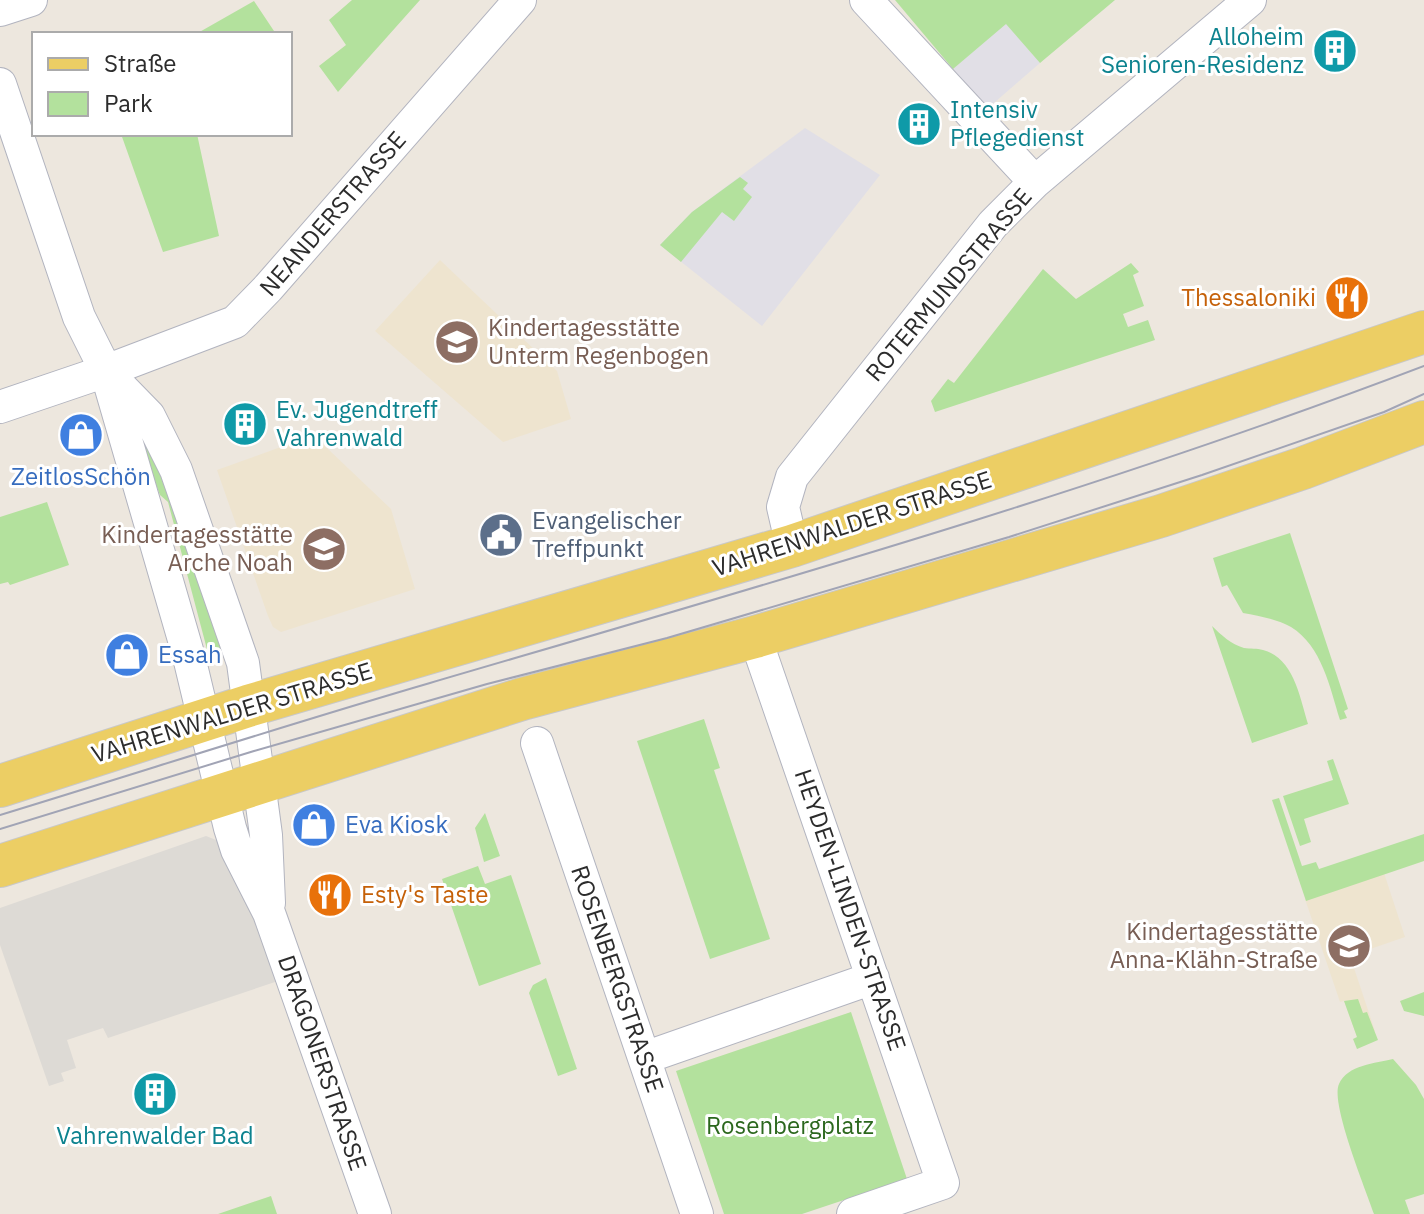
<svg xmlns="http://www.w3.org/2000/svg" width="1424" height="1214" font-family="'IBM Plex Sans',sans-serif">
<rect width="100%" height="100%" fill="#ede7de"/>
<!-- industrial -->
<path fill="#e1dfe6" d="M 1006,23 L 1040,63 L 987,109 L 953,69 Z
M 805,128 L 880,175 L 762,326 L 660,245 L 692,212 Z"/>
<!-- education -->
<path fill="#eee4cf" d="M 440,260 L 557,371 L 571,419 L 503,442 L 375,331 Z
M 308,430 L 391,509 L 415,589 L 281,632 L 273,627 L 268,616 L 217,470 L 289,444 L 288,437 Z
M 1384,873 L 1405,937 L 1350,956 L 1375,1031 L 1357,1037 L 1344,1001 L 1340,1002 L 1305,899 Z"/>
<!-- green -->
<path fill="#b3e19d" d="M 352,0 L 420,0 L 338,92 L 319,66 L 346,45 L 329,20 Z
M 895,0 L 1115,0 L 1040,63 L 1006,24 L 953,69 Z
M 254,1 L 276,34 L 196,34 Z
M 121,134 L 197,134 L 219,236 L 163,252 Z
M 740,177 L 748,183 L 743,189 L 752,197 L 734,221 L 722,212 L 681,262 L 660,245 L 692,212 Z
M 1131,263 L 1139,272 L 1133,275 L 1144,306 L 1123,314 L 1128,327 L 1148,320 L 1155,340 L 935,412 L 931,401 L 948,379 L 954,383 L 1043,269 L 1076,299 Z
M 137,420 L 172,494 L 223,650 L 208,653 L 168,502 L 160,495 L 132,423 Z
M 47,502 L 69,565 L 10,585 L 8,582 L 0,584 L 0,517 Z
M 1290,533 L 1348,709 L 1344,711 L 1347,718 L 1340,720 C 1330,688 1322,646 1291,627 C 1277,619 1259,616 1243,613 L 1227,585 L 1222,587 L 1213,558 Z
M 1212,626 C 1221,635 1231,644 1244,648 C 1250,649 1257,648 1263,650 C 1294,658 1300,698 1308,724 L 1252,743 Z
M 704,719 L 720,768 L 714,770 L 770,939 L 710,959 L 637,741 Z
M 1333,759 L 1349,804 L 1304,819 L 1311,842 L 1300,846 L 1283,796 L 1333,780 L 1327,761 Z
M 1279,798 L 1302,866 L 1316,862 L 1319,869 L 1424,834 L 1424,861 L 1306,901 L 1272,800 Z
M 485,813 L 500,856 L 484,862 L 475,828 Z
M 478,866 L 485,884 L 511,875 L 541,964 L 479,986 L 442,879 Z
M 546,978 L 577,1069 L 558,1076 L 529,993 L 533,985 Z
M 1424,992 L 1424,1016 L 1404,1011 L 1400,1001 Z
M 1358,999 L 1363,1013 L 1367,1012 L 1378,1040 L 1357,1049 L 1353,1039 L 1357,1037 L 1344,1001 Z
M 851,1012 L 907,1179 L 802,1214 L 724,1214 L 676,1071 Z
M 1393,1059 L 1416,1085 L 1424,1099 L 1424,1194 L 1405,1200 L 1410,1214 L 1374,1214 C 1366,1190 1330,1103 1339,1084 C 1347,1065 1376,1063 1393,1059 Z
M 271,1196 L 277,1214 L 218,1214 Z"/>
<!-- plaza -->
<path fill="#dddad5" d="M 206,836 L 221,842 L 281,980 L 108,1038 L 103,1028 L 67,1040 L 76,1068 L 61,1073 L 64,1081 L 49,1086 L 0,945 L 0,908 Z"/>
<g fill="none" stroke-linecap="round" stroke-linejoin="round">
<!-- minor casing -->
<g stroke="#b2b4bf" stroke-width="34">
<path id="minor" d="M 866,0 L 1035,182
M 0,10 L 31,0
M 0,84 L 79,317 L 106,371 L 189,657 L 230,828 L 237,850 L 269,913 L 375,1214
M 108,374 L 149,416 L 176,470 L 243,663 L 266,835 L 269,903
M 0,407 L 106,371 L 235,322 L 268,288 L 520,0
M 792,546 L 783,507 L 792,477 L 993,224 L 1035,182 L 1250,0
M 755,637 L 943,1183 L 853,1214
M 537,743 L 697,1214
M 644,1058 L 873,978"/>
</g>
<!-- major casing -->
<g stroke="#c8c8c8" stroke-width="44">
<path id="major" d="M 0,786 L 248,706 L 792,546 L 1424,332
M 0,866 L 522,699 L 755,637 L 1161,516 L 1303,468 L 1424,422"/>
</g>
<!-- minor -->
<use href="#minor" stroke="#fff" stroke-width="32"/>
<!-- major -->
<use href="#major" stroke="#ecce64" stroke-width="42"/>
<!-- tram -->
<path stroke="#a1a4b5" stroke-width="2" d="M 0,815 C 144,771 286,725 430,683 C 764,585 1099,490 1424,366
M 0,829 L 254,751 L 487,684 L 667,638 L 1009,537 L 1202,475 L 1384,412 L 1424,394"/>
</g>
<!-- icons -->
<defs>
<g id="building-disc" transform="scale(2.3)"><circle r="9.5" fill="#0f9aa8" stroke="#fff"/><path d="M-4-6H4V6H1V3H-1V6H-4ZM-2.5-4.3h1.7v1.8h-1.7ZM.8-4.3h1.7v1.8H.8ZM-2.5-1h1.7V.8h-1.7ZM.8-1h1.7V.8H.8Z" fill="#fff"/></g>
<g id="restaurant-disc" transform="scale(2.3)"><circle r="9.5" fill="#e8710a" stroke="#fff"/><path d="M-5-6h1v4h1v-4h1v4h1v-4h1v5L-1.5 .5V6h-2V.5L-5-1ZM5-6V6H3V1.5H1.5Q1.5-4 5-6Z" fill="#fff"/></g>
<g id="school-disc" transform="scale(2.3)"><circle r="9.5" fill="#8d6e63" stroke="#fff"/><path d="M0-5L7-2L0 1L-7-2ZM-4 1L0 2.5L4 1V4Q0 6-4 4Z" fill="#fff"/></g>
<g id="shop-disc" transform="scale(2.3)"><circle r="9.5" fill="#3f7fe0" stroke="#fff"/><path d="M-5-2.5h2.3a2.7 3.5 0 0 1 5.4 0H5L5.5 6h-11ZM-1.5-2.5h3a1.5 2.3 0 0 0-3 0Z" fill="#fff"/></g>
<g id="civic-disc" transform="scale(2.3)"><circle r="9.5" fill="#5c6f8a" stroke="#fff"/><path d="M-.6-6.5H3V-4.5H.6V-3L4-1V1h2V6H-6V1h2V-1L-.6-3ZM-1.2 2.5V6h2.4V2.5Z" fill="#fff"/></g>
</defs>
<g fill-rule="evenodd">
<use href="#building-disc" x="1335" y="51"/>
<use href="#building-disc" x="919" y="124"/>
<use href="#restaurant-disc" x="1347" y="298"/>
<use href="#school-disc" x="457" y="342"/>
<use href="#building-disc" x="245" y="424"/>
<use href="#shop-disc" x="81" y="435"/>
<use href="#civic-disc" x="501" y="535"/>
<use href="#school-disc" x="324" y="549"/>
<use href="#shop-disc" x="127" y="655"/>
<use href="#shop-disc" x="314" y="825"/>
<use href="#restaurant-disc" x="330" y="895"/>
<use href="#school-disc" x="1349" y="946"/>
<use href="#building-disc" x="155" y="1094"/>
</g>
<g text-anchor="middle" stroke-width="6" stroke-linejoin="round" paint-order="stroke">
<!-- culture labels -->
<g font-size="24" fill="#0d838f" stroke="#fff" text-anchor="start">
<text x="1304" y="45" text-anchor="end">Alloheim<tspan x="1304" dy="28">Senioren-Residenz</tspan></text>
<text x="950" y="118">Intensiv<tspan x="950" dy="28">Pflegedienst</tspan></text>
<text x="276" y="418">Ev. Jugendtreff<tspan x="276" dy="28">Vahrenwald</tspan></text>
<text x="155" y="1144" text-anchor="middle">Vahrenwalder Bad</text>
</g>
<!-- street labels -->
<g font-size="24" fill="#2c2c2c" stroke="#fff">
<text transform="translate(333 214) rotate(-49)" y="8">NEANDERSTRASSE</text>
<text transform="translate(949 285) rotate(-50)" y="8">ROTERMUNDSTRASSE</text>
<text transform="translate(852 524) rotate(-18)" y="8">VAHRENWALDER STRASSE</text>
<text transform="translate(232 713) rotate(-17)" y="8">VAHRENWALDER STRASSE</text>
<text transform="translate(850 910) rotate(71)" y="8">HEYDEN-LINDEN-STRASSE</text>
<text transform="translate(617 979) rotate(71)" y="8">ROSENBERGSTRASSE</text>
<text transform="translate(322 1063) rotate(71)" y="8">DRAGONERSTRASSE</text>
</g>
<!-- food labels -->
<g font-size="24" fill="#c56008" stroke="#fff" text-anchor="end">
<text x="1316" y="306">Thessaloniki</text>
<text x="361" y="903" text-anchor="start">Esty's Taste</text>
</g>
<!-- education labels -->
<g font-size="24" fill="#785e54" stroke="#fff" text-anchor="end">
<text x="488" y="336" text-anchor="start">Kindertagesstätte<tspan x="488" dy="28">Unterm Regenbogen</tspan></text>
<text x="293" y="543">Kindertagesstätte<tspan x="293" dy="28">Arche Noah</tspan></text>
<text x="1318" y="940">Kindertagesstätte<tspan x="1318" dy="28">Anna-Klähn-Straße</tspan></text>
</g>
<!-- shop labels -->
<g font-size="24" fill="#366cbe" stroke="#fff" text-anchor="start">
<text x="81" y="485" text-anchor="middle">ZeitlosSchön</text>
<text x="158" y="663">Essah</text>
<text x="345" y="833">Eva Kiosk</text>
</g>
<!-- service labels -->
<g font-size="24" fill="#4e5e75" stroke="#fff" text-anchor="start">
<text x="532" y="529">Evangelischer<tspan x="532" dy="28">Treffpunkt</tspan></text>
</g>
<!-- park labels -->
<g font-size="24" fill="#2b671d" stroke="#fff">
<text x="790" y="1134">Rosenbergplatz</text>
</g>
</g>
<!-- legend -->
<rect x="32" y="32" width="260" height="104" fill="#ffffff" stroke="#ababab" stroke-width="2"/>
<rect x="48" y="58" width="40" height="12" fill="#ecce64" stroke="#ababab" stroke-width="2"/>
<text x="104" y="72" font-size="24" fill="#2c2c2c">Straße</text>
<rect x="48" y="92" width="40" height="24" fill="#b3e19d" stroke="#ababab" stroke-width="2"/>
<text x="104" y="112" font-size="24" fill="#2c2c2c">Park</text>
</svg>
